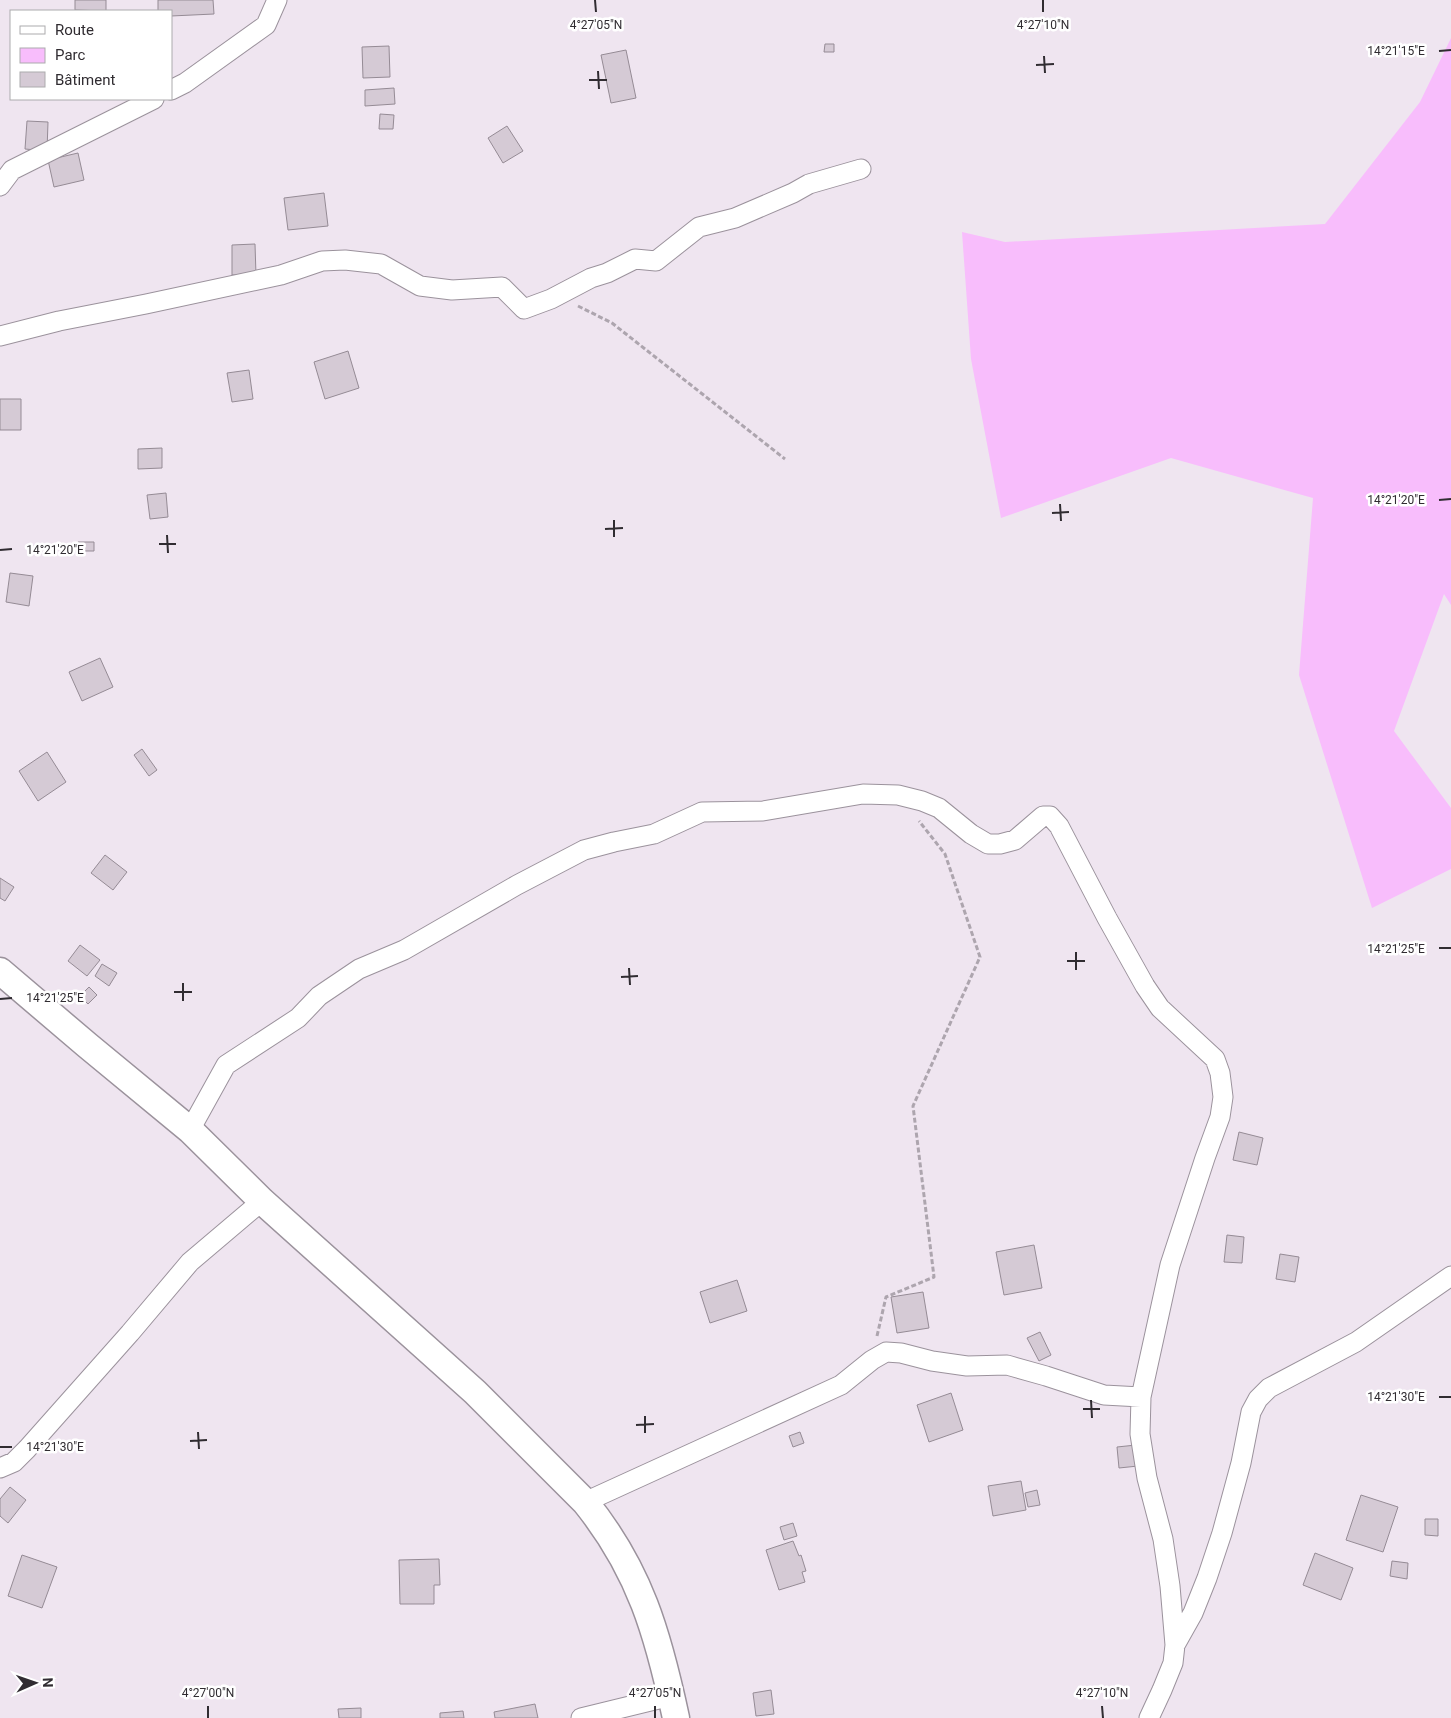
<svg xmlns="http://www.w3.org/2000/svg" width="1451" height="1718" font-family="Roboto,sans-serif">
<rect width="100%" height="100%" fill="#efe5f0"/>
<!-- green -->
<path fill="#f8bdfc" d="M 1451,38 L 1451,605 L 1444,594 L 1394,731 L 1451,808 L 1451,869 L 1372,908 L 1299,675 L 1313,498 L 1171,458 L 1001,518 L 971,359 L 962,232 L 1005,242 L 1325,224 L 1420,102 Z"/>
<!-- building -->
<path fill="#d5cad5" stroke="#958b95" d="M 75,0 L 106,0 L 106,11 L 75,10 Z
M 158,0 L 213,0 L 214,14 L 171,16 L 171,11 L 158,11 Z
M 825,44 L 834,44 L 834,52 L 824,52 Z
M 389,46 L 390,77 L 363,78 L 362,47 Z
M 626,50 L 636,98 L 611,103 L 601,55 Z
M 394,88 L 395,104 L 365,106 L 365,90 Z
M 380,114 L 394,115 L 393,129 L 379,129 Z
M 27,121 L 48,122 L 47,151 L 25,149 Z
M 507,126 L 523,151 L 503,163 L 488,138 Z
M 78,153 L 84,180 L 54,187 L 48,160 Z
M 324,193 L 328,226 L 288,230 L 284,198 Z
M 255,244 L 256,275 L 232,275 L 232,245 Z
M 348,351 L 359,388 L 325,399 L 314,362 Z
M 249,370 L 253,399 L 232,402 L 227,373 Z
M 0,399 L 21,399 L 21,430 L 0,430 Z
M 162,448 L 162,468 L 138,469 L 138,449 Z
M 166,493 L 168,517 L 150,519 L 147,495 Z
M 78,542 L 94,542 L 94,551 L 78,551 Z
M 10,573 L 33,576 L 29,606 L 6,602 Z
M 100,658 L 113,687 L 82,701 L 69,672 Z
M 142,749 L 157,770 L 149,776 L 134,755 Z
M 47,752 L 66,782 L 38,801 L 19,771 Z
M 105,855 L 127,872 L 113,890 L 91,873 Z
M 0,878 L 14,887 L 5,901 L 0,898 Z
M 80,945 L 100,960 L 87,976 L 68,961 Z
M 102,964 L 117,973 L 109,986 L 95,976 Z
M 89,987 L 97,995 L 88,1004 L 80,996 Z
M 1239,1132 L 1263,1138 L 1257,1165 L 1233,1160 Z
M 1227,1235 L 1244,1237 L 1242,1263 L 1224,1262 Z
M 1034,1245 L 1042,1288 L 1004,1295 L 996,1252 Z
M 1280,1254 L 1299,1257 L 1295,1282 L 1276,1279 Z
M 737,1280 L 747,1311 L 710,1323 L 700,1292 Z
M 923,1292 L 929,1328 L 897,1333 L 891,1297 Z
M 1040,1332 L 1051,1355 L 1039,1361 L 1027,1338 Z
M 951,1393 L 963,1430 L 929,1442 L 917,1405 Z
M 800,1432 L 804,1443 L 793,1447 L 789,1436 Z
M 1136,1445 L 1138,1466 L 1119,1468 L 1117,1447 Z
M 1021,1481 L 1026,1510 L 993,1516 L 988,1486 Z
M 10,1487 L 26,1500 L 8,1523 L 0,1516 L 0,1499 Z
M 1037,1490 L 1040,1505 L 1028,1507 L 1025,1493 Z
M 1361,1495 L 1398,1507 L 1383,1552 L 1346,1540 Z
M 1425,1519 L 1438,1519 L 1438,1536 L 1425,1535 Z
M 793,1523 L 797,1536 L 784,1540 L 780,1527 Z
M 793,1541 L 799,1556 L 801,1555 L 806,1571 L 802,1572 L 805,1582 L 779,1590 L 766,1550 Z
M 1315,1553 L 1353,1568 L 1341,1600 L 1303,1585 Z
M 22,1555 L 57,1567 L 42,1608 L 8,1596 Z
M 439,1559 L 440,1585 L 434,1585 L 434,1604 L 400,1604 L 399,1560 Z
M 1392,1561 L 1408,1563 L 1407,1579 L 1390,1576 Z
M 771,1690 L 774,1714 L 756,1716 L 753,1693 Z
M 535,1704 L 538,1718 L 495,1718 L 494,1712 Z
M 361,1708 L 361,1718 L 339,1718 L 338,1709 Z
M 463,1711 L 464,1718 L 440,1718 L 440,1713 Z"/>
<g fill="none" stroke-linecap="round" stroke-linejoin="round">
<!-- street casing -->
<g stroke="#9b929c" stroke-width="21">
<path id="street" d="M 171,90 L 185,83 L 266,25 L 277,0
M 0,186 L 12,170 L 154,99
M 0,336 L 59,321 L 146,304 L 281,275 L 322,261 L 345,260 L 381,264 L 420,286 L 452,290 L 502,287 L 524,309 L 551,299 L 591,278 L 607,273 L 635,259 L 656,261 L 699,227 L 735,218 L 793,193 L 809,184 L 861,169
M 190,1130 L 226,1065 L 298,1018 L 319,996 L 359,969 L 404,950 L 517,885 L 584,850 L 614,842 L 654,834 L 702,812 L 763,811 L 863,794 L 898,795 L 922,801 L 939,808 L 971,834 L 988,844 L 1000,844 L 1015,840 L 1043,816 L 1050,816 L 1059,826 L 1107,918 L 1145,986 L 1160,1008 L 1215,1059 L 1220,1073 L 1223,1097 L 1220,1117 L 1205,1158 L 1170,1265 L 1141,1397 L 1140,1434 L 1147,1478 L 1163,1539 L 1170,1586 L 1175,1645 L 1173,1663 L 1162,1690 L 1149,1718
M 0,1468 L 14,1462 L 27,1449 L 130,1333 L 190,1262 L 262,1201
M 585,1502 L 841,1385 L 872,1360 L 886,1352 L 901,1353 L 932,1361 L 967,1366 L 1007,1365 L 1046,1376 L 1104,1395 L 1141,1397
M 1175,1645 L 1193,1613 L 1207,1578 L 1222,1533 L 1241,1463 L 1251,1412 L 1258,1399 L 1269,1388 L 1356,1342 L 1451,1276
M 581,1718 L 671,1696"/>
</g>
<!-- secondary casing -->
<g stroke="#9b929c" stroke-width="29">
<path id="secondary" d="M 0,971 L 87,1045 L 190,1130 L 262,1201 L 475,1392 L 585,1502 C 640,1570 658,1634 676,1718"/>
</g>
<!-- path -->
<path stroke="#ada5ae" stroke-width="3" stroke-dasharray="5 2.5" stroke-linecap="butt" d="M 578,306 L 612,323 L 785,459
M 877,1336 L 886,1297 L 934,1277 L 913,1106 L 980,957 L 945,854 L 919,821"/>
<!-- street -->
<use href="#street" stroke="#fff" stroke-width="19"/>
<!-- secondary -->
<use href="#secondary" stroke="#fff" stroke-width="26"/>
</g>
<!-- ticks -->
<path fill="none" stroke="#302c31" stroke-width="2" d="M 595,0 L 596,12M 1043,0 L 1043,12M 1439,51 L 1451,50M 1044,56 L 1045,73M 1036,65 L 1054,64M 598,71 L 599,89M 589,80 L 607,80M 1439,500 L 1451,499M 1060,504 L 1061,521M 1052,513 L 1069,512M 614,520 L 614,537M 605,529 L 623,528M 167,535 L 168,553M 159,544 L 176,544M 0,550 L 12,549M 1439,948 L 1451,948M 1076,952 L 1076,970M 1067,961 L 1085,961M 629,968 L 630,985M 621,977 L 638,976M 183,983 L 183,1001M 174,992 L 192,992M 0,999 L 12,998M 1439,1397 L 1451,1397M 1091,1400 L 1092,1418M 1083,1409 L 1100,1409M 645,1416 L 645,1433M 636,1425 L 654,1424M 198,1432 L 199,1449M 190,1441 L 207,1440M 0,1447 L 12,1447M 208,1706 L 208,1718M 655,1706 L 655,1718M 1102,1706 L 1103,1718"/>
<g font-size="12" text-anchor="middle" fill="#302c31" stroke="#fff" stroke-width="5" stroke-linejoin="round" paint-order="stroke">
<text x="596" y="29">4°27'05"N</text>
<text x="1043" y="29">4°27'10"N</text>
<text x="1396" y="55">14°21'15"E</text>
<text x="1396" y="504">14°21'20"E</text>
<text x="55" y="554">14°21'20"E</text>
<text x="1396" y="953">14°21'25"E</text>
<text x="55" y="1002">14°21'25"E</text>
<text x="1396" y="1401">14°21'30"E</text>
<text x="55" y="1451">14°21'30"E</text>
<text x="208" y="1697">4°27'00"N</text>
<text x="655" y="1697">4°27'05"N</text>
<text x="1102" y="1697">4°27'10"N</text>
</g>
<!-- legend -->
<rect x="10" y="10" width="162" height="90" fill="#ffffff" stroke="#acabad"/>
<rect x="20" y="26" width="25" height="8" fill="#ffffff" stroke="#acabad"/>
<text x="55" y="35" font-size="15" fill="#302c31">Route</text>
<rect x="20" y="48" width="25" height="15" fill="#f8bdfc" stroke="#acabad"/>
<text x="55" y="60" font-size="15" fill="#302c31">Parc</text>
<rect x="20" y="72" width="25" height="15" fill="#d5cad5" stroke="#acabad"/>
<text x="55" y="85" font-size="15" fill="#302c31">Bâtiment</text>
<!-- north arrow -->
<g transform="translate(35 1683) rotate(88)" stroke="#ffffff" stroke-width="4" paint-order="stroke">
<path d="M0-4L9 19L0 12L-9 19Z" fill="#302c31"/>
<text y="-8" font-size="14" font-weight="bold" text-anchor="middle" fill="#302c31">N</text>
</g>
</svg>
